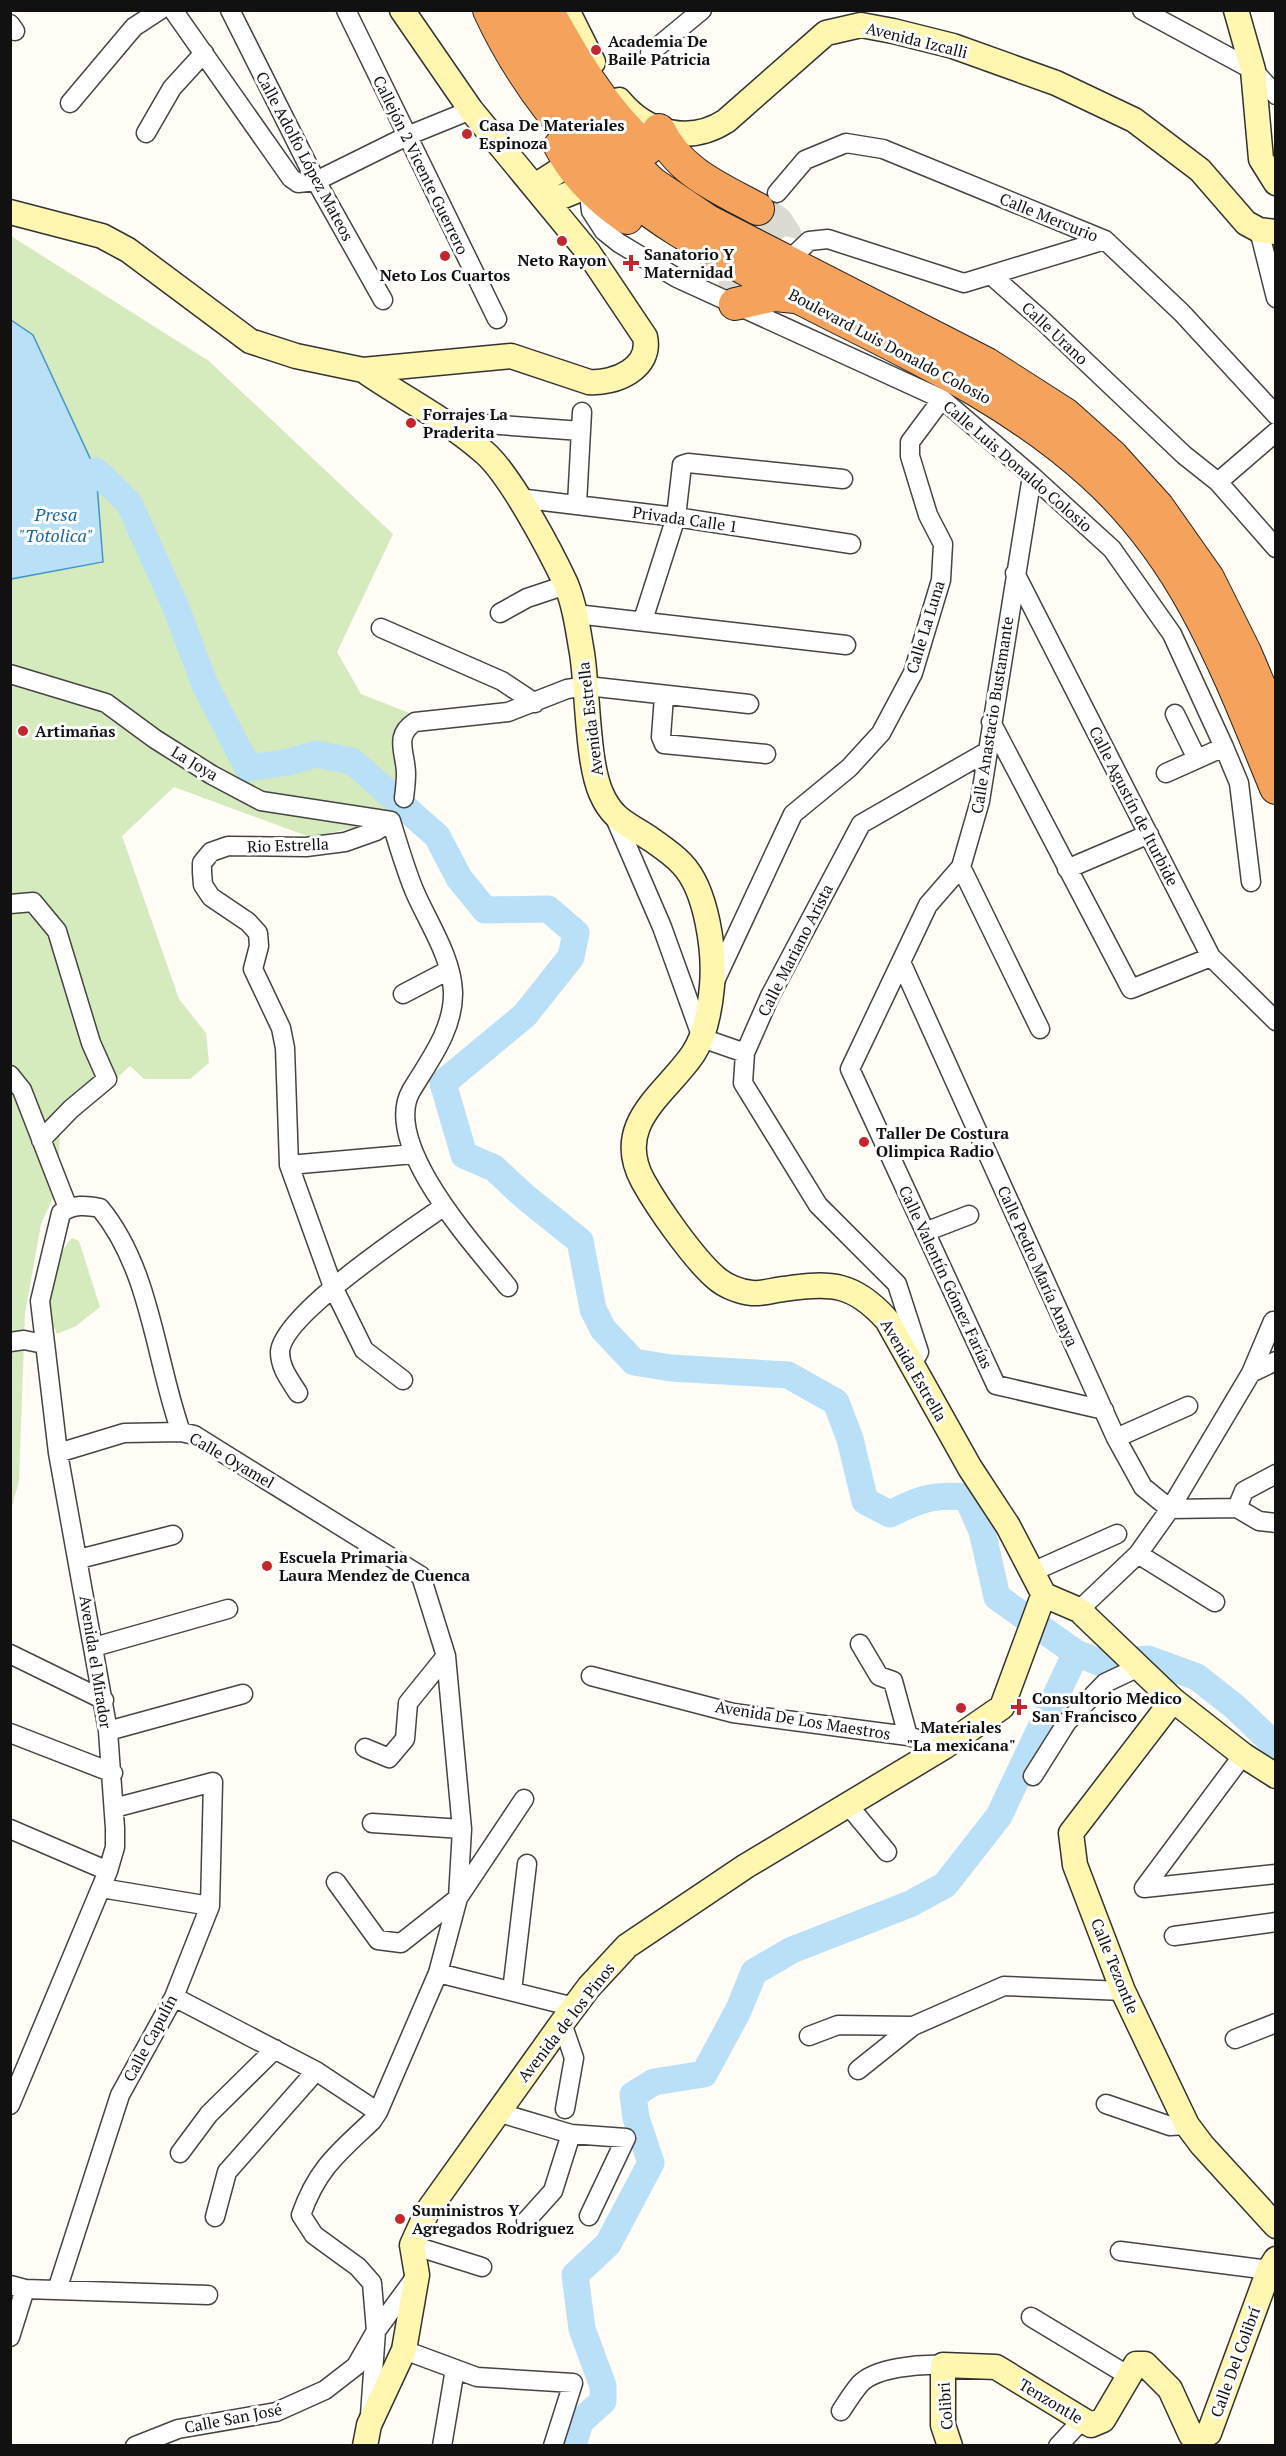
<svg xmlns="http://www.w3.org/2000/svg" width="1286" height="2456" font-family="'PT Serif',serif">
<rect width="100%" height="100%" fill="#fffdf5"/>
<!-- green -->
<path fill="#d5ebbd" d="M 11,236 L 209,361 L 393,534 L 337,652 L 361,694 L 417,716 L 396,740 L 409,788 L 382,822 L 310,837 L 174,787 L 122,836 L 179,999 L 206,1033 L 209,1063 L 190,1079 L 144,1079 L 130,1066 L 60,1129 L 58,1187 L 41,1224 L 25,1314 L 19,1481 L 11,1510 L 11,579 L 102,563 L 33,335 L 11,320 Z
M 72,1238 L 79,1241 L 100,1307 L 76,1326 L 57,1334 C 55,1328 51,1322 49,1317 C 43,1297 58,1252 72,1238 Z"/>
<!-- water -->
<path fill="#b9e0f7" stroke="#3f96cf" stroke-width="1.5" d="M 11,320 L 33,335 L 96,471 L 103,562 L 11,579 Z"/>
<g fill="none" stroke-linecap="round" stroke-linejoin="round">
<!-- river -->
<path stroke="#b9e0f7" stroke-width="27" d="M 96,471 L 129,503 L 175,605 L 205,685 L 248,768 L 289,762 L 316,754 L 352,761 L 437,836 L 459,878 L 485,910 L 548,909 L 576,933 L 571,957 L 525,1015 L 443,1083 L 464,1155 L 494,1168 L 524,1196 L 580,1241 L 593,1309 L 603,1329 L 634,1362 L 671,1368 L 788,1375 L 836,1402 L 850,1439 L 865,1501 L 890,1514 C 919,1499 934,1494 967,1497 L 982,1531 L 997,1597 L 1076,1653 L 1101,1663 L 1148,1659 L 1197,1677 L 1235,1707 L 1276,1746
M 573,2446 L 580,2422 L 603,2401 L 603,2386 L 582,2329 L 575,2275 L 608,2244 L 651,2163 L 636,2118 L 633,2095 L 654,2082 L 704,2074 L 738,2011 L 754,1972 L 792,1950 L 910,1904 L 945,1885 L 999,1816 L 1076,1653"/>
<!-- highway-tunnel -->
<path stroke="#dbdad3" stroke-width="32" stroke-dasharray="32 16" stroke-linecap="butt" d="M 721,277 L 748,287 C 776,277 779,263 786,236 L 777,222 L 758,209"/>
<!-- street casing -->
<g stroke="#444" stroke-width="21">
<path id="street" d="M 173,10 L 291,178 L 298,183 L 316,181 L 407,136 L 471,110
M 230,10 L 316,181 L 383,300
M 346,10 L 497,319
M 1142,10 L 1253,70 L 1276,95
M 10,24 L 15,31
M 650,53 L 702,10
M 70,103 L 134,27 L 160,10
M 146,133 L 172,88 L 204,53
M 588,186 L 591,211 L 604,231 L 619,243 L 677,278 L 942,399 L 1032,476 L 1112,549 L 1172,634 L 1224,747 L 1239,783 L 1251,882
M 777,193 L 805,160 L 846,143 L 883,149 L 1105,240 L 1182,313 L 1276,415
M 1259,230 L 1276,298
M 786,263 L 809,241 L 828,239 L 964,283 L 1105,240
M 991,275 L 1043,321 L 1184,455 L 1218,482 L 1276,548
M 445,421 L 581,431
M 1032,476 L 980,801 L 961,867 L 928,905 L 850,1069 L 996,1385 L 1104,1410
M 1218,482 L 1276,432
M 518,498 L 676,517 L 851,544
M 577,504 L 582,412
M 1015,573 L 1211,957 L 1276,1021
M 500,613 L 527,598 L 566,585
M 576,614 L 846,645
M 643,620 L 676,517 L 682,465 L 688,463 L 843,479
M 381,628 L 502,681 L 535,703
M 10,674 L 106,703 L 155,739 L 212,775 L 261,801 L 391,821
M 664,696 L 661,737 L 664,744 L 766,754
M 1175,714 L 1197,759
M 991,722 L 1131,989 L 1211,957
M 1166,773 L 1224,747
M 404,798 C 405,790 406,782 406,774 C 406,753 393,736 415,722 L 508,712 L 567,689 L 587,686 L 749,704
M 615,818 L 662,927 L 702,1038 L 745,1053
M 391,821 L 376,831 L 345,842 L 306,847 L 228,846 L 211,852 L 202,863 L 202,872 L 203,885 L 211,897 L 248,922 L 258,933 L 259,946 L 253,969 L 281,1028 L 285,1048 L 289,1165 L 333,1287 L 364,1350 L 403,1380
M 391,821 C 398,844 405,868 414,890 C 427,921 452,957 453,992 C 454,1029 429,1061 411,1091 C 381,1145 476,1247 508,1287
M 961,867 L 1040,1029
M 1067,869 L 1149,834
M 10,904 L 33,902 L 57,931 L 91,1043 L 107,1079 L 71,1109 L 41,1140
M 901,962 L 1116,1438 L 1143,1487 L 1170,1509 L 1237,1508
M 715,981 L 793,814 L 849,768 L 881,733 L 913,673 L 941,580 L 943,544 L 928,515 L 910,456 L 910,442 L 942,399
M 403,994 L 449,970
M 10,1075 L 22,1090 L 68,1208
M 289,1165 L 414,1154
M 925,1232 L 969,1215
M 10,1342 L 24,1340 L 44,1344
M 912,1365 L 919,1352 L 897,1284 L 818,1205 L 743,1083 L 745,1053 L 770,996 L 861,824 L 988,751
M 1251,1373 L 1276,1361
M 298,1393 C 290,1380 280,1368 280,1352 C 282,1315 410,1230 443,1207
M 1116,1438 L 1188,1406
M 58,1453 L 124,1433 L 181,1432
M 1237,1508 L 1244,1491 L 1276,1474
M 1237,1508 L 1259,1521 L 1276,1523
M 1138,1554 L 1215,1602
M 79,1559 L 173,1535
M 1032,1572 L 1117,1534
M 1079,1610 L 1138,1554 L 1170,1509 L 1251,1373 L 1273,1321
M 860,1644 L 879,1676 L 893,1681 L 908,1736
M 94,1647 L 228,1609
M 10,1654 L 104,1700
M 591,1676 L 733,1713 L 908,1736 L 944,1747
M 108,1731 L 243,1694
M 10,1733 L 113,1773
M 365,1748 L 389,1758 L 405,1739 L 408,1703 L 446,1656
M 1033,1776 L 1067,1722 L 1105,1683 L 1139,1667
M 848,1805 L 887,1852
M 372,1823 L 462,1829
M 10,1829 L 108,1871
M 336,1882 L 378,1940 L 401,1943 L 458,1898 L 524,1799
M 101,1888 L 210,1906
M 1144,1888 L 1243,1755
M 1144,1888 L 1276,1874
M 1174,1936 L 1276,1922
M 438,1973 L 574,2007
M 512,1991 L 527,1864
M 174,1997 L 316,2071 L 378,2112
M 562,2023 L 574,2058 L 565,2109
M 809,2036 L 838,2025 L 913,2026 L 1004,1986 L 1123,1991
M 1235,2039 L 1276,2023
M 858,2070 L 913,2026
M 1106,2104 L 1170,2126 L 1187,2125
M 10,2105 L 108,1871 L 115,1847 L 115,1828 L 108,1731 L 58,1453 L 40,1301 L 61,1213 C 73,1204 86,1205 100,1208 C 151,1270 155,1359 181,1432 L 194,1435 L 421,1576 L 446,1656 L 462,1829 L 458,1898 L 438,1973 L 378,2112 L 372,2121 C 338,2153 317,2169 301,2215 L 314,2235 L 358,2267 L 372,2283 L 376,2331 L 370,2415
M 497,2112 L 571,2134 L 626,2138 L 589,2216
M 180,2153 L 209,2114 L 275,2049
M 215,2217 L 227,2172 L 316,2071
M 526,2221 L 553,2191 L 571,2134
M 412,2245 L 482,2267
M 1120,2251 L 1269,2270
M 10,2285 L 25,2289 L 208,2295
M 57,2290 L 120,2095 L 174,1997 L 210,1906 L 213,1782 L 114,1808
M 1031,2317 L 1129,2376
M 10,2337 L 25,2289
M 404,2350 L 477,2377 L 573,2383 L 553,2446
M 841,2411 C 847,2402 853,2392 860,2384 C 876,2367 921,2364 943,2365
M 135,2446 L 178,2429 L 276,2412 L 325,2390 L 356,2366 L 376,2331 L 414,2279
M 442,2446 L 455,2369
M 1058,2446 L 1082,2420"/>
</g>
<!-- secondary casing -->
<g stroke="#333" stroke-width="27">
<path id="secondary" d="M 567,10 L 593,62
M 1236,10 L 1253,70 L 1261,159 L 1276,183
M 619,100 C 646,133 689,145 726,121 L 826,33 L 861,25 L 893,31 L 953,46 L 1056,83 L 1134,120 L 1200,170 L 1246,223 L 1259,230 L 1276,232
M 535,186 L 569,164
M 549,202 L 588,186
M 10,212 L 102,236 L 128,250 L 250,341 L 296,356 L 363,370 L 511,356 L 589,382 C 615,384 652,368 645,337 L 588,252 L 471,110 L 402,10
M 363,370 C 403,398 448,420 485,453 C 511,476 551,552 566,584 C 575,606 578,630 582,653 C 588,692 587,761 601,793 C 613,821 629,824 652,840 C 662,847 674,855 682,864 C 707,890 715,952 712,986 C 710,1008 705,1036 693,1054 C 665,1095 612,1124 643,1181 C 658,1208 693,1258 716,1278 C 725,1286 740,1292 752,1293 C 761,1294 774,1290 784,1289 C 831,1282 854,1283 887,1320 L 970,1468 L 1008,1526 L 1044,1595 L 1079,1610 L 1173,1700 L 1243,1755 L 1276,1776
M 1173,1700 L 1071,1833 L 1075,1865 L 1123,1991 L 1187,2125 L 1202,2145 L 1276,2226
M 365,2446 L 369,2425 L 404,2350 L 417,2275 L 412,2245 L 427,2212 L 562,2023 L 589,1987 L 627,1946 L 746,1866 L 944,1747 L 1002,1707 L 1043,1596
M 950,2446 L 943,2425 L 943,2365 L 996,2367 L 1091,2425 L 1103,2420 L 1136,2364 L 1145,2364 L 1170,2389 L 1191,2435 L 1200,2436 L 1209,2433 L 1269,2270 L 1276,2259"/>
</g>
<!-- highway casing -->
<g stroke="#222" stroke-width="34">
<path id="highway" d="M 489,10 C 521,80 573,146 631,196 C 665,226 708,248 747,270 C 865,336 991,382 1092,474 C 1188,560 1228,672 1276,788
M 518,10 L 558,81 L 592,125 L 652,183 L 708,221 L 987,364 L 1065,414 L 1112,456 L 1158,507 L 1208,578 L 1245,652 L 1276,725
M 547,10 C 575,61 604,111 647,149
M 659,130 C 679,172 719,188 758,209
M 560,146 C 575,176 600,199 627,218
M 735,304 L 775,295 L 795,297"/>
</g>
<!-- street -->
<use href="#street" stroke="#fff" stroke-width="18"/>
<!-- secondary -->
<use href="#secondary" stroke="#fff6b0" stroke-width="24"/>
<!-- highway -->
<use href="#highway" stroke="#f5a25d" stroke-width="32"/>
</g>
<!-- markers -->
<g fill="#c4262e" stroke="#fff" stroke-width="2">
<circle cx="596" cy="50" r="6"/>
<circle cx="467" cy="134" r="6"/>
<circle cx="562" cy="241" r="6"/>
<circle cx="445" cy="256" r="6"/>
<path d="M628 254h6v6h6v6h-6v6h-6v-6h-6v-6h6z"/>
<circle cx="411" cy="423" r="6"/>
<circle cx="23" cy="731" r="6"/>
<circle cx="864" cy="1142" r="6"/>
<circle cx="267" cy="1566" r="6"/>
<path d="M1016 1698h6v6h6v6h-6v6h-6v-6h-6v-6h6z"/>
<circle cx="961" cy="1708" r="6"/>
<circle cx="400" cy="2219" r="6"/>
</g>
<g text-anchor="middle" stroke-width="6" stroke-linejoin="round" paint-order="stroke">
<!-- street labels -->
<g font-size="16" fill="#111" stroke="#fff">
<text transform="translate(917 40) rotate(14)" y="6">Avenida Izcalli</text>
<text transform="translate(305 156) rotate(62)" y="6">Calle Adolfo López Mateos</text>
<text transform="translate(421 165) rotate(64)" y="6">Callejón 2 Vicente Guerrero</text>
<text transform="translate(1049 217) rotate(22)" y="6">Calle Mercurio</text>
<text transform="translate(1055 333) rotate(43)" y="6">Calle Urano</text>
<text transform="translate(890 346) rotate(28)" y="6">Boulevard Luis Donaldo Colosio</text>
<text transform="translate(1018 466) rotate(41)" y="6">Calle Luis Donaldo Colosio</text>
<text transform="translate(685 519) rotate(8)" y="6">Privada Calle 1</text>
<text transform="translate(925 627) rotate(-73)" y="6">Calle La Luna</text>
<text transform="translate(992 715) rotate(-81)" y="6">Calle Anastacio Bustamante</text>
<text transform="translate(590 719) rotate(-97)" y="6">Avenida Estrella</text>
<text transform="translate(195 763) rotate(31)" y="6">La Joya</text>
<text transform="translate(1134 806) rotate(63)" y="6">Calle Agustín de Iturbide</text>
<text transform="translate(288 845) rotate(-2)" y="6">Rio Estrella</text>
<text transform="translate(795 950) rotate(-63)" y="6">Calle Mariano Arista</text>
<text transform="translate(1038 1266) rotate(66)" y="6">Calle Pedro María Anaya</text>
<text transform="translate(946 1277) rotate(65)" y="6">Calle Valentín Gómez Farías</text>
<text transform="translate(914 1370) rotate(60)" y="6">Avenida Estrella</text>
<text transform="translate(232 1460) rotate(30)" y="6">Calle Oyamel</text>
<text transform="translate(96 1662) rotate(81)" y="6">Avenida el Mirador</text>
<text transform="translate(803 1720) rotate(9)" y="6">Avenida De Los Maestros</text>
<text transform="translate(1115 1966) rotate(68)" y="6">Calle Tezontle</text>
<text transform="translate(566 2022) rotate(-52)" y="6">Avenida de los Pinos</text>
<text transform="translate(150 2038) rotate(-62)" y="6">Calle Capulín</text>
<text transform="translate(1235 2362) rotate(-70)" y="6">Calle Del Colibrí</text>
<text transform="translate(1051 2401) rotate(31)" y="6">Tenzontle</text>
<text transform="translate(945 2406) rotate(-94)" y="6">Colibri</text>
<text transform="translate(233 2418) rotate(-11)" y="6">Calle San José</text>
</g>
<!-- poi labels -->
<g font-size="16" font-weight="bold" fill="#111" stroke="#fff" text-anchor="start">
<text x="608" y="47">Academia De<tspan x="608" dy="18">Baile Patricia</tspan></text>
<text x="479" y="131">Casa De Materiales<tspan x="479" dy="18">Espinoza</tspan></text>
<text x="644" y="260">Sanatorio Y<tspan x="644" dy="18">Maternidad</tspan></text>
<text x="562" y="266" text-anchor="middle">Neto Rayon</text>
<text x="445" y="281" text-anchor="middle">Neto Los Cuartos</text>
<text x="423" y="420">Forrajes La<tspan x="423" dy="18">Praderita</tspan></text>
<text x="35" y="737">Artimañas</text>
<text x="876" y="1139">Taller De Costura<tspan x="876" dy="18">Olimpica Radio</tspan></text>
<text x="279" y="1563">Escuela Primaria<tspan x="279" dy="18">Laura Mendez de Cuenca</tspan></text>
<text x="1032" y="1704">Consultorio Medico<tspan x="1032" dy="18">San Francisco</tspan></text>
<text x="961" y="1733" text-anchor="middle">Materiales<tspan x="961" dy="18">"La mexicana"</tspan></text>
<text x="412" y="2216">Suministros Y<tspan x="412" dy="18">Agregados Rodriguez</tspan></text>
</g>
<!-- water labels -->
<g font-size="18" font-style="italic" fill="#1768a6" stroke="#fff">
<text x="56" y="521">Presa<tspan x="56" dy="21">"Totolica"</tspan></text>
</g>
</g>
<!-- border -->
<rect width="1286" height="2456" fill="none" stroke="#111111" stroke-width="24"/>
</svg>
